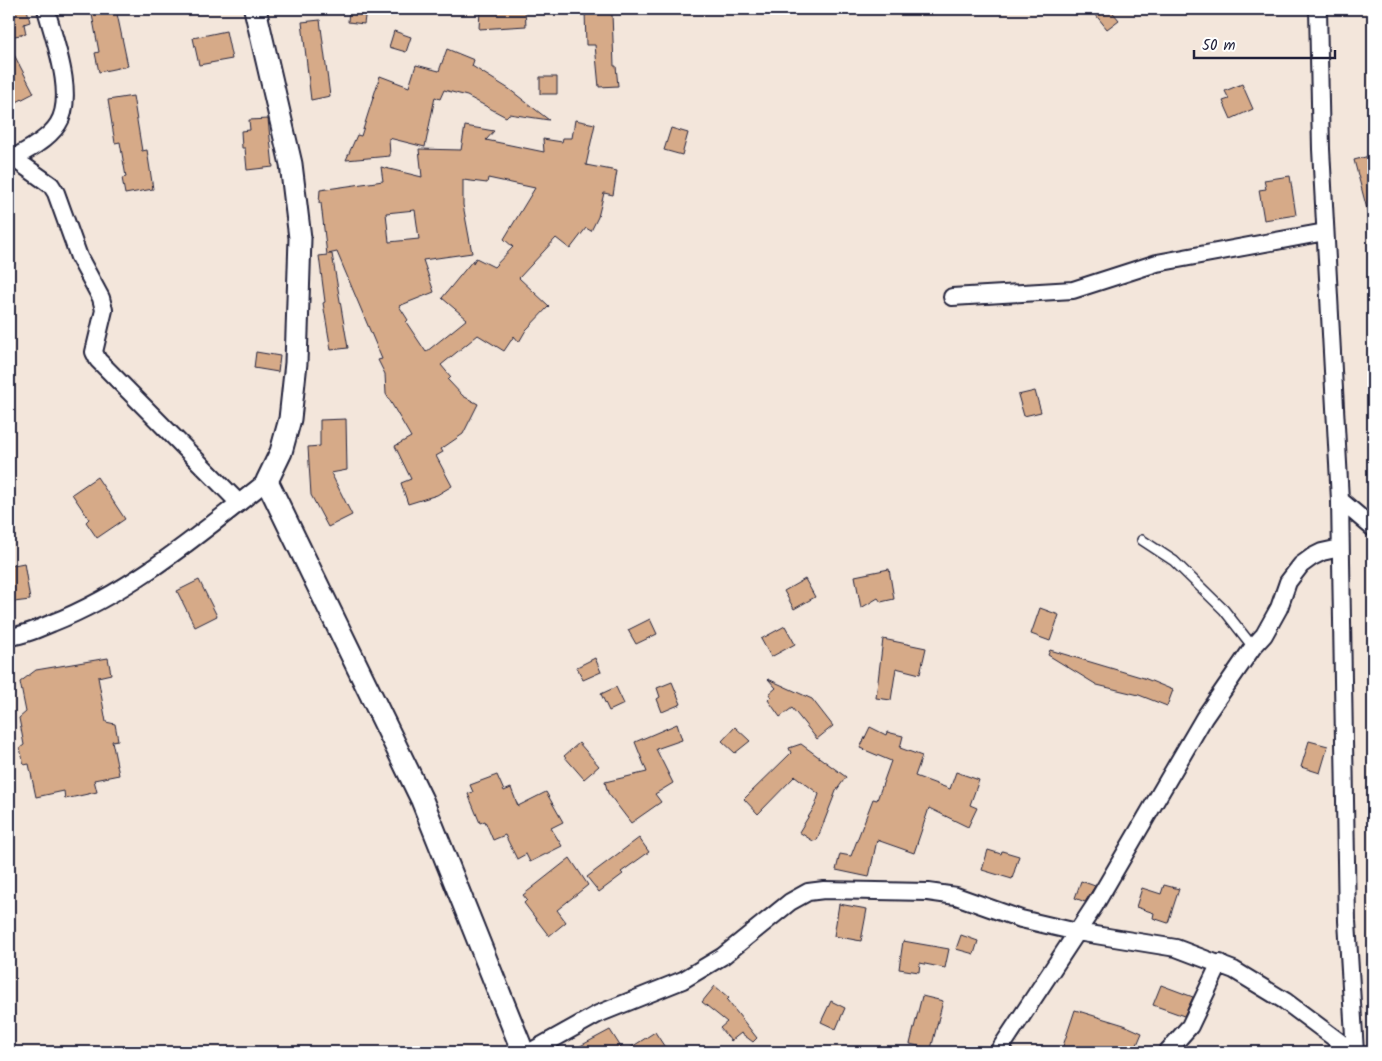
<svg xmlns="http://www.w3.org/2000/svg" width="1382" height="1061" font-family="Kalam,sans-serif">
<rect width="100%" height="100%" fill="#f3e6db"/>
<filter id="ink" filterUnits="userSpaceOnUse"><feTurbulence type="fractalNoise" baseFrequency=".02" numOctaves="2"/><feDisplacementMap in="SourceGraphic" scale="10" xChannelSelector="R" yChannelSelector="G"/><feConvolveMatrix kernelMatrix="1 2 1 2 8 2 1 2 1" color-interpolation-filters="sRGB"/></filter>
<g filter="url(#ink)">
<!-- building -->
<path fill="#d6aa88" stroke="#22223b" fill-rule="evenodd" d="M 9,9 L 27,9 L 30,22 L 24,24 L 26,34 L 9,37 Z
M 91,9 L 116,9 L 128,66 L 99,72 L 95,53 L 99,52 Z
M 349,9 L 366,9 L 364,24 L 348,22 Z
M 480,9 L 525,9 L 526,26 L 479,29 Z
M 1091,9 L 1110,9 L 1119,20 L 1107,29 Z
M 585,11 L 612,14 L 614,66 L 616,66 L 618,86 L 599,87 L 595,45 L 586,45 Z
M 320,20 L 330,96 L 311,100 L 302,22 Z
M 226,31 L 232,59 L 199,65 L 193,38 Z
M 394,31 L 411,37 L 406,52 L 389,47 Z
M 9,45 L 34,93 L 9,106 Z
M 447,49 L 474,60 L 472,66 L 509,89 L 549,120 L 509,114 L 506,117 L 467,96 L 444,90 L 440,99 L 435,97 L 425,147 L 389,138 L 390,156 L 346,160 L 357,135 L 361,136 L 380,76 L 409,87 L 416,65 L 439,71 Z
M 540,77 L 557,77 L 557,94 L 540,94 Z
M 1242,84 L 1253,109 L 1231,119 L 1223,101 L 1229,99 L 1225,91 Z
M 133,96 L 142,151 L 147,150 L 153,189 L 125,194 L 122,178 L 126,177 L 120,142 L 115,143 L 108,100 Z
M 268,119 L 273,167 L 247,170 L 245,148 L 242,148 L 241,131 L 250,130 L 249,120 Z
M 575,120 L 595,124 L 586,165 L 617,171 L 613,195 L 604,193 L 598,217 L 591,231 L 586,228 L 570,249 L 556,238 L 519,278 L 549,306 L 526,330 L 519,342 L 514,336 L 504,351 L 478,335 L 441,365 L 451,377 L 448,380 L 463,396 L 478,404 L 463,434 L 441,449 L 443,452 L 436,456 L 452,486 L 437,495 L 408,504 L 401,483 L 411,479 L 395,446 L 411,437 L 386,394 L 385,374 L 378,360 L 382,359 L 337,252 L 328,254 L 332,254 L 348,348 L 331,350 L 323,303 L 325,302 L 319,256 L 327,255 L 321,203 L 319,203 L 320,190 L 383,181 L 381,167 L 422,177 L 419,149 L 461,150 L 465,126 L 494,131 L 486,140 L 544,152 L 543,139 L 562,142 L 563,138 L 572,138 ZM 488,178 L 535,188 L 504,239 L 513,247 L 494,267 L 476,258 L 473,263 L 473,260 L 442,298 L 467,319 L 426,352 L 406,322 L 408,320 L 399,306 L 434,292 L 423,260 L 472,253 L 463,205 L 463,180 L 487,183 ZM 415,210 L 419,239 L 389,242 L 386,213 Z
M 671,128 L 688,133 L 682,155 L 664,150 Z
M 1373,155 L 1373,213 L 1368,213 L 1354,160 Z
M 1290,176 L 1296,215 L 1264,220 L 1259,190 L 1266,189 L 1264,180 Z
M 256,352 L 280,356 L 278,372 L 254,368 Z
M 1035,391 L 1041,412 L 1024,416 L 1018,395 Z
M 346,419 L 347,470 L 331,473 L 352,515 L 328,527 L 311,495 L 308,447 L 320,446 L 320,420 Z
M 97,477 L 125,519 L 97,538 L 86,522 L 89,519 L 72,494 Z
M 24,563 L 30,600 L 14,602 L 13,597 L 9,597 L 9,566 Z
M 889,569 L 894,599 L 881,602 L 878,598 L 861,608 L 855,576 Z
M 805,579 L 815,597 L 794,609 L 784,591 Z
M 199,580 L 217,616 L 195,627 L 177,591 Z
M 1040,608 L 1059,615 L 1050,641 L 1031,634 Z
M 650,619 L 657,634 L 636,644 L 628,630 Z
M 785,626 L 795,644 L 771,657 L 761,639 Z
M 883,639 L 926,648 L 920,674 L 896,668 L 891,700 L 876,698 Z
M 1050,650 L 1144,678 L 1173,690 L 1167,706 L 1139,695 L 1097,685 L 1048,655 Z
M 108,658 L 111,674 L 98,677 L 106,722 L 115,724 L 118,740 L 112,741 L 119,775 L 94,780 L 97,792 L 65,799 L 64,791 L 36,797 L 29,764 L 24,765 L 20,748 L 24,745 L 19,718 L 26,712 L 20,682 L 36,670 Z
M 595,658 L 601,672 L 583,680 L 577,667 Z
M 768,679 L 812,699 L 833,726 L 817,739 L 792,708 L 780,717 L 768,700 L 771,697 L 769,694 L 776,688 Z
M 672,682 L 681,704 L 662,712 L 657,699 L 660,697 L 657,688 Z
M 616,687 L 624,704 L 609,711 L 601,694 Z
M 677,724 L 682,740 L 656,749 L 673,783 L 655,794 L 661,802 L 631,823 L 608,793 L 605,782 L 647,772 L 635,742 Z
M 735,727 L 750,741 L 735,753 L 722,741 Z
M 870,727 L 886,735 L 887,732 L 903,736 L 900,748 L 922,756 L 915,776 L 950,789 L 956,772 L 979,780 L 970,805 L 977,808 L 968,827 L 929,808 L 914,853 L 877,840 L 869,877 L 836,870 L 840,854 L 851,856 L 873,799 L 877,800 L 891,761 L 860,748 Z
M 1309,741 L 1328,746 L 1320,773 L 1301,767 Z
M 579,743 L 599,766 L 584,779 L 564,756 Z
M 801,744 L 846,777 L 836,791 L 817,840 L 813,841 L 799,832 L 815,806 L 819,794 L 795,776 L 758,814 L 744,799 L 791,753 L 789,748 Z
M 497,775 L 504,791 L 511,788 L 518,806 L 546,792 L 563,822 L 551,828 L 562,846 L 530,862 L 526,854 L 517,859 L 505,835 L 493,840 L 485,821 L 480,823 L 468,794 L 473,792 L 470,785 Z
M 639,838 L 649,852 L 621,872 L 623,874 L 599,892 L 587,877 Z
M 988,850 L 1001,854 L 1002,851 L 1019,856 L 1012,879 L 982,870 Z
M 570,858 L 588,885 L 557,910 L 566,922 L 549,936 L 524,903 L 527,900 L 523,895 Z
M 1081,881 L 1095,886 L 1085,902 L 1075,898 Z
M 1164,885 L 1179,889 L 1168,923 L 1153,918 L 1154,913 L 1136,907 L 1142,888 L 1161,894 Z
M 839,904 L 867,909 L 861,941 L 834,936 Z
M 961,935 L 978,941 L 974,954 L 956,949 Z
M 903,941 L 949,949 L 945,968 L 920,963 L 919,972 L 899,969 Z
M 1161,985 L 1193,997 L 1184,1016 L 1153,1005 Z
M 715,986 L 729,998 L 727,1000 L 757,1038 L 753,1042 L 741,1033 L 731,1041 L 720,1028 L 727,1022 L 702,1002 Z
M 922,996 L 943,1001 L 931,1049 L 910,1044 Z
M 831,1001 L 845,1008 L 836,1029 L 821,1022 Z
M 1075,1010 L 1124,1025 L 1142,1033 L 1134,1052 L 1061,1052 Z
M 610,1030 L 624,1052 L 655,1032 L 668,1052 L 569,1052 Z"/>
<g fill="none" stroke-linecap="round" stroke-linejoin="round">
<!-- service casing -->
<g stroke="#22223b" stroke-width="12">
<path id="service" d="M 1142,540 L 1174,561 L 1224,610 L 1253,647"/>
</g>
<!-- minor casing -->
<g stroke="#22223b" stroke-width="20">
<path id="minor" d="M 1318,9 L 1321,149 L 1340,500 L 1347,921 L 1355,1052
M 13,158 L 51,185 L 56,193 L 79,257 L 101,298 L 104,310 L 94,352 L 98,360 L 239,503
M 9,160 C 25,152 48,140 58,124 C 76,96 54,39 46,9
M 952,297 L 1073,290 L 1157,263 L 1325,232
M 1340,500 L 1373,528
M 9,637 C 24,635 38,629 52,623 C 133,591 199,534 267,481
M 530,1052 L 598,1014 L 683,980 L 723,956 L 790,902 L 808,892 L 824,890 L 928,892 L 956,896 L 1021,919 L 1077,932 L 1176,948 L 1234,970 L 1285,1001 L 1353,1052
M 998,1052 L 1095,905 L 1204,718 L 1253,647 L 1264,635 L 1279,608 L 1288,582 L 1301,565 L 1312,557 L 1322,552 L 1340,548
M 1167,1052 L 1190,1026 L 1220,963"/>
</g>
<!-- tertiary casing -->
<g stroke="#22223b" stroke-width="25">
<path id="tertiary" d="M 255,9 L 291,164 L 300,238 L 296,363 L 290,419 L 281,452 L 267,481 L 422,800 L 523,1052"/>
</g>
<!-- service -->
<use href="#service" stroke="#fff" stroke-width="9"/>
<!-- minor -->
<use href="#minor" stroke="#fff" stroke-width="16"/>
<!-- tertiary -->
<use href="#tertiary" stroke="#fff" stroke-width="21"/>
</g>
</g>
<!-- margin -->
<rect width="1382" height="1061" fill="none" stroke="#fff" stroke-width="30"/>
<rect x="15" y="15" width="1352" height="1031" fill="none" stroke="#22223b" stroke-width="2" filter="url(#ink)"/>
<!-- scale -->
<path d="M1194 50v8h141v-8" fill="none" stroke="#22223b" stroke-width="2.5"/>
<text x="1202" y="50" font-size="15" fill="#22223b" stroke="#ffffff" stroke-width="4" paint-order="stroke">50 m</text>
</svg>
